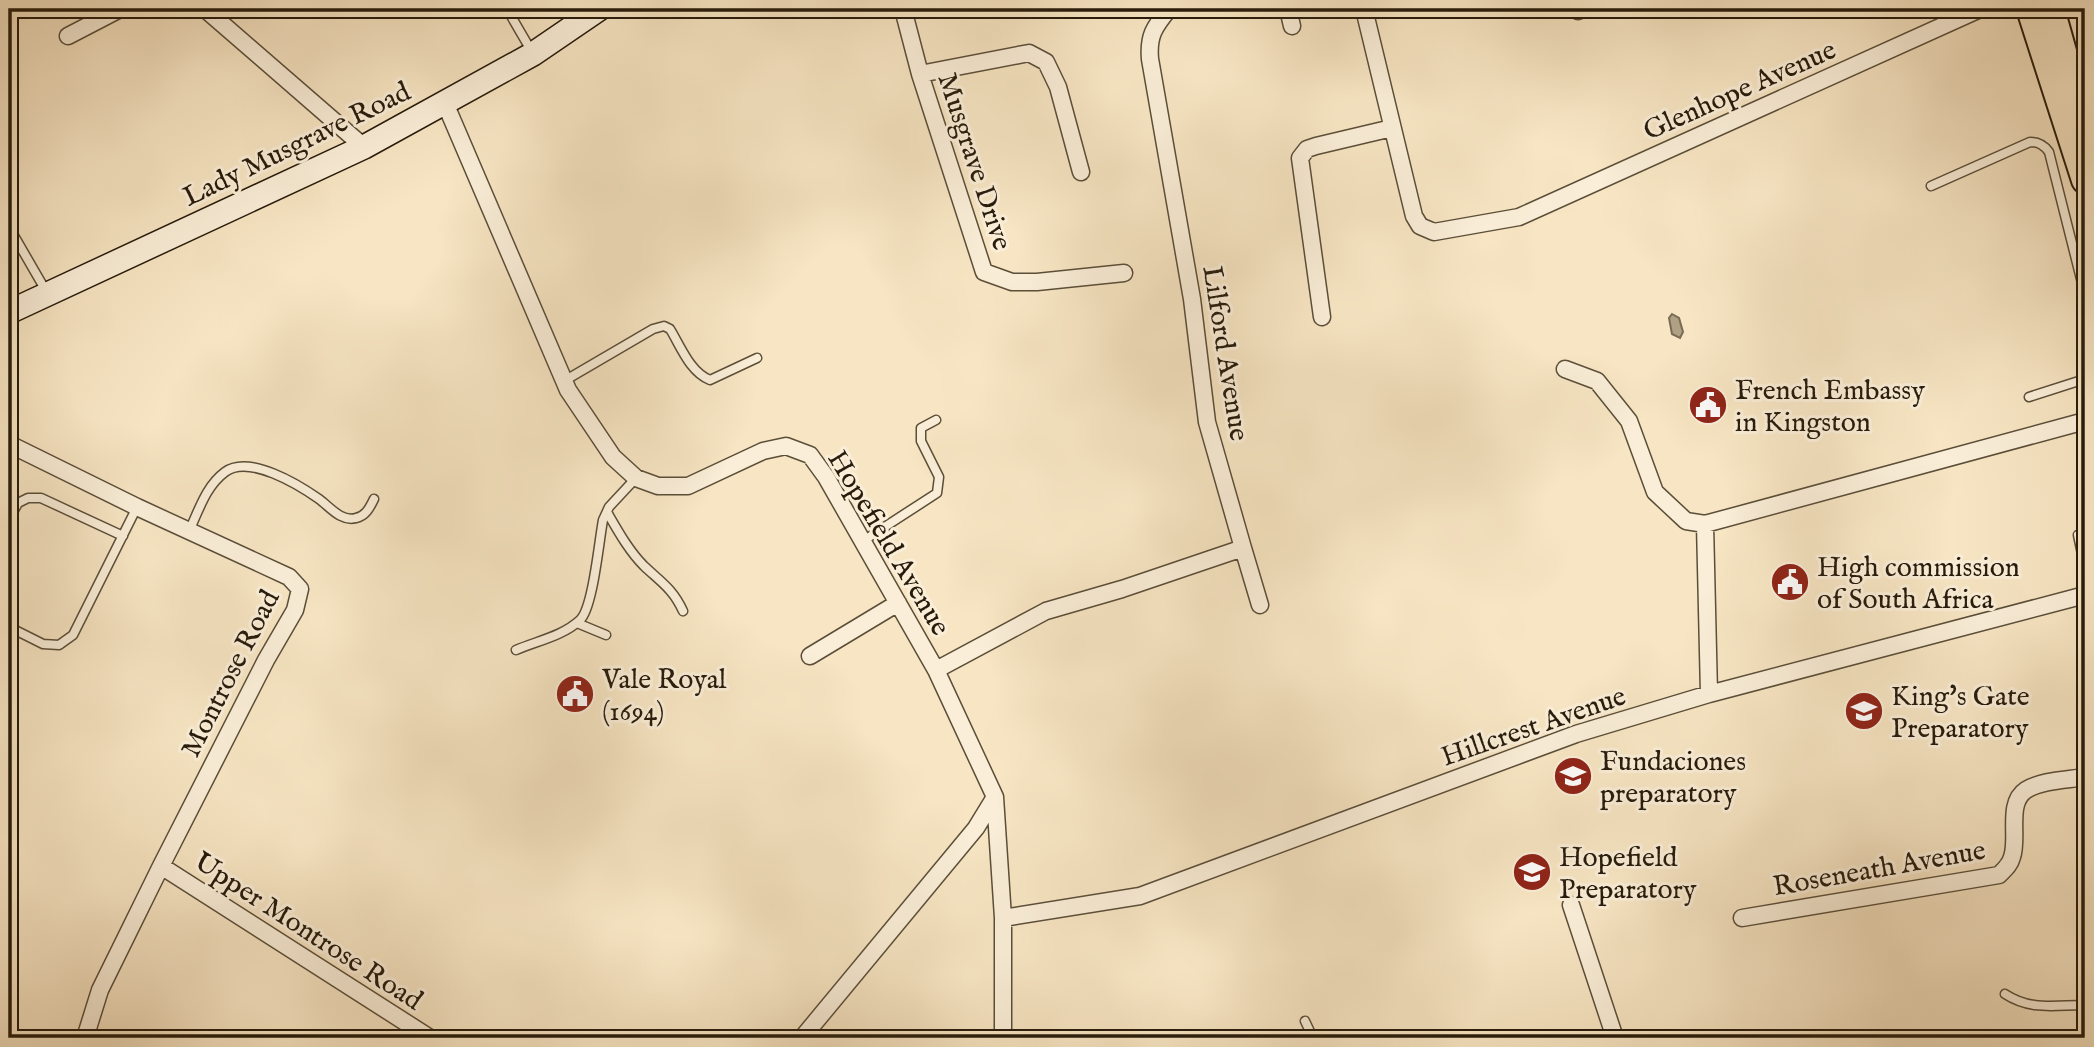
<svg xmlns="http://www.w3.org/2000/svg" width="2094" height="1047" font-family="'IM FELL English',serif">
<rect width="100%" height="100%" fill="#f7e5c3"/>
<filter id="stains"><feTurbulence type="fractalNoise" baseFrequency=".00286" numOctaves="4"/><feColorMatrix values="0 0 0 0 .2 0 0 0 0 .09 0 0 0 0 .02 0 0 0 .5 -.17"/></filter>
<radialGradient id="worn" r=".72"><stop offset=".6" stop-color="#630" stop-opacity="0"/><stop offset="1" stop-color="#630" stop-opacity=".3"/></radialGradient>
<!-- water -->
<path fill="#b0a084" stroke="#796b54" stroke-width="2" d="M 1672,314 L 1679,318 L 1683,332 L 1680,338 L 1672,334 L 1669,318 Z"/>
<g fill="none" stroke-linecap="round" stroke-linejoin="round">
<!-- service casing -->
<g stroke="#5b4e39" stroke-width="11">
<path id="service" d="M 507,9 L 532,52
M 2084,9 L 2085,14
M 1931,186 L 2030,142 C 2039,142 2044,145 2049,152 L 2085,295
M 9,227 L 46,291
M 564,381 L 653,329 L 664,326 L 670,329 C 681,347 690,372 710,380 L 757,358
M 2029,397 L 2085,379
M 607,512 C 618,531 629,551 644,566 C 661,582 673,589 683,611
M 12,514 L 18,503 L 28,498 L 41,498 L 123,536
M 189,531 C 199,510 206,486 225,472 C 249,454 299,485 319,499 C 330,507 341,522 356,518 C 366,516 370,507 374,499
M 2078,535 L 2085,568
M 863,541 L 937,493 L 939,477 L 921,441 L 921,428 L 936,420
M 577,623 L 606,635
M 9,627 L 43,644 L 59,645 L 73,635 L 137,507
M 516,650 C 537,641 563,636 580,620 C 593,608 599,541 603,520 L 609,507 L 636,478
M 2005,994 C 2031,1011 2055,1005 2085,1005
M 1305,1021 L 1313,1038"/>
</g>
<!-- minor casing -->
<g stroke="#5b4e39" stroke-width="19">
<path id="minor" d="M 205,9 L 364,147
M 903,9 L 920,74 L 984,272 L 1012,282 L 1037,282 L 1124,273
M 1288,9 L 1292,26
M 1364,9 L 1414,216 L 1420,226 L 1434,232 L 1519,217 L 1980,9
M 1578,11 L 1583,9
M 68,36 L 120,9
M 920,74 L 1029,53 L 1046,62 L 1058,87 L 1081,172
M 445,103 L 568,390 L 613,457 L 636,478 L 658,486 L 688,486 L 763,451 L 786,446 L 810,455 L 826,477 L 936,670 L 995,797 L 1003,918 L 1003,1038
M 1322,317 L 1300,158 L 1307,149 L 1316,146 L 1392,128
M 1565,369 L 1597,381 L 1629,421 L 1655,492 L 1686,521 L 1705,524 L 2085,421
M 9,444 L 137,507 L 289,577 L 300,589 L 295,610 L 266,660 L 161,866 L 100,990 L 85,1038
M 1705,524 L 1709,694
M 1243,548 L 1260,605
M 810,656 L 898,603
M 936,670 L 1046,611 L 1122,589 L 1243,548 L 1207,422 L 1192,299 L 1150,59 C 1148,36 1154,27 1169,9
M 161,866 L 430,1038
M 1571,905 L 1615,1038
M 1003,918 L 1140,896 L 1576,734 L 1709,694 L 2085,595
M 1742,918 L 1999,875 C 2005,869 2010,865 2012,857 C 2019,838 2006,803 2026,790 C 2042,780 2068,780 2085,777
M 802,1038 L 976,828 L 995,797"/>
</g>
<!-- secondary casing -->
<g stroke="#271b0b" stroke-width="26">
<path id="secondary" d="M 9,312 L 364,147 L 533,54 L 599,9"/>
</g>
<!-- primary casing -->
<g stroke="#271b0b" stroke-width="30">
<path id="primary" d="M 2030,9 L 2085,180
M 2051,9 L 2071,80 L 2085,118"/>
</g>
<!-- service -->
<use href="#service" stroke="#faeed8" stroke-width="8"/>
<!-- minor -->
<use href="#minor" stroke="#faeed8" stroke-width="16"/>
<!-- secondary -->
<use href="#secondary" stroke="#faeed8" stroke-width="23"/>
<!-- primary -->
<use href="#primary" stroke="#f7e5c3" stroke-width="26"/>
</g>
<!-- icons -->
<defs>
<g id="civic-disc" transform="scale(2.0125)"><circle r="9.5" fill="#8f2418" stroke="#faeed8"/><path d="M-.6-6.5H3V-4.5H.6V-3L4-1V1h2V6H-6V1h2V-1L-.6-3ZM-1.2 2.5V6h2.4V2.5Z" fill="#fff"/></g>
<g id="school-disc" transform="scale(2.0125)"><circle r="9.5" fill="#8f2418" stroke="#faeed8"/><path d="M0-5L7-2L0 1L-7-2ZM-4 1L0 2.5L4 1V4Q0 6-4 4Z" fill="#fff"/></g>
</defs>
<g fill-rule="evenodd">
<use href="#civic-disc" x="1708" y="405"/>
<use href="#civic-disc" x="1790" y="582"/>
<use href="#civic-disc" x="575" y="694"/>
<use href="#school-disc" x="1864" y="711"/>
<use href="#school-disc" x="1573" y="776"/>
<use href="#school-disc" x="1532" y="872"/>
</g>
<g text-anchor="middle" stroke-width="6" stroke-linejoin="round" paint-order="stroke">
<!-- street labels -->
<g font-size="28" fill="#271b0b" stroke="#faeed8">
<text transform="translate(1739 89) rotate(-24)" y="10">Glenhope Avenue</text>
<text transform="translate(296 143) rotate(-26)" y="10">Lady Musgrave Road</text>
<text transform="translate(976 161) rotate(72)" y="10">Musgrave Drive</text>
<text transform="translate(1227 353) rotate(81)" y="10">Lilford Avenue</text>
<text transform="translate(890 542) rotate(59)" y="10">Hopefield Avenue</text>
<text transform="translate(229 673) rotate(-63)" y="10">Montrose Road</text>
<text transform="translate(1533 725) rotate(-19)" y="10">Hillcrest Avenue</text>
<text transform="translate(1879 867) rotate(-10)" y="10">Roseneath Avenue</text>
<text transform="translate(309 930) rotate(33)" y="10">Upper Montrose Road</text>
</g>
<!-- poi labels -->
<g font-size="28" fill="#271b0b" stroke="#faeed8" text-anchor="start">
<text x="1735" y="399">French Embassy<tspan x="1735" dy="32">in Kingston</tspan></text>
<text x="1817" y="576">High commission<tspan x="1817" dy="32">of South Africa</tspan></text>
<text x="602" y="688">Vale Royal<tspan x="602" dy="32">(1694)</tspan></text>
<text x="1891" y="705">King's Gate<tspan x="1891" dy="32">Preparatory</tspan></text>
<text x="1600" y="770">Fundaciones<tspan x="1600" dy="32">preparatory</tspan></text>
<text x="1559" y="866">Hopefield<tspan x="1559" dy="32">Preparatory</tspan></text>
</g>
</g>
<!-- margin -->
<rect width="2094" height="1047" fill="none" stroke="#f7e5c3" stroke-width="35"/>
<rect x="10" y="10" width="2073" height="1026" fill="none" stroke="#271b0b" stroke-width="3.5"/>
<rect x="18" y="18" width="2059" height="1012" fill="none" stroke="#271b0b" stroke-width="2"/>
<rect width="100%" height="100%" filter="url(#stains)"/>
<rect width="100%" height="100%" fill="url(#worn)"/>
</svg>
